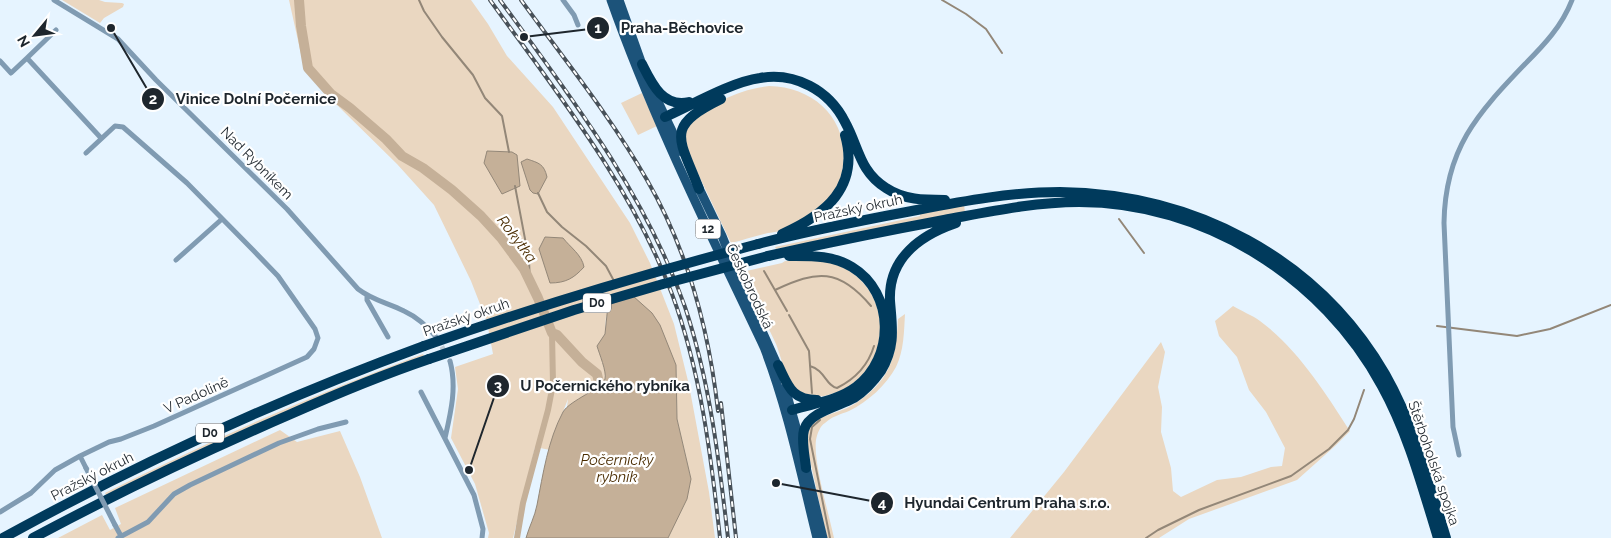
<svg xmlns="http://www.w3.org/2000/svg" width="1611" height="538" font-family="Raleway,sans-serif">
<rect width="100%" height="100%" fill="#e6f4ff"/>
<!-- green -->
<path fill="#ead7c1" d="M 62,0 L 99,0 L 105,2 L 122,3 L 124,4 L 123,7 L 104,18 L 100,23 Z
M 289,0 L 471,0 L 488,24 L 507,56 L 553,107 L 630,223 L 650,263 L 674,324 L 689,385 L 709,492 L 715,538 L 668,538 L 691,479 L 677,419 L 676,365 L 606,316 L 605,334 L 597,346 C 599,353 608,373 605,380 C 603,384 573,403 567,407 L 568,399 L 555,432 L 550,450 L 535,447 L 513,538 L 488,538 L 489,533 L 475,484 L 451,438 L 458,389 L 455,367 L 493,354 L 487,322 L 471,281 L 434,205 L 397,164 L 336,104 L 307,71 L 303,63 Z
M 769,86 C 817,87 852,123 842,172 C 840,183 834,197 825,205 C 816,213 796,225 786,229 C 779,232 774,232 768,233 C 755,236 743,240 731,243 L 690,157 L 685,137 L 687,125 C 712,104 735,90 769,86 Z
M 642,93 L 657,126 L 638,135 L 621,103 Z
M 964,205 L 965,212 L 776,249 L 775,247 L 920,216 L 920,212 Z
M 803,260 C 816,260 832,261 844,268 C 901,298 888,384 824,396 C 812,398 801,395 793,387 C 787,381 780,354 776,344 C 765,320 752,297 742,272 L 782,263 L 785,261 Z
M 1233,306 C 1241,311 1252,315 1260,321 C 1297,348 1325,392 1350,431 L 1335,446 L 1297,480 L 1189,519 L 1159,538 L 1010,538 L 1064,472 L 1161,342 L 1165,352 L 1158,387 L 1162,407 L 1161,432 L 1171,468 L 1173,491 L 1181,497 L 1217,480 L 1241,477 L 1271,467 L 1282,466 L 1285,448 L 1266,412 L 1249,390 L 1237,357 L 1219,336 L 1215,321 Z
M 905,314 C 904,331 904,351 896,367 C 886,385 868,402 849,411 C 841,414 831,417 825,423 C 820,426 817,434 816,440 C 813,462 829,514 834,538 L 827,538 L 807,446 C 805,417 826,417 847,408 C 860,402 874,390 883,378 C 895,360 897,340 898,319 Z
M 423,354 L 424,356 L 106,495 L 105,493 C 209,441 314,394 423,354 Z
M 280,430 L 297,442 L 340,431 L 360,477 L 382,538 L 58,538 L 102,515 L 110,530 L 121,524 L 115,508 Z"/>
<!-- water -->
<path fill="#c5b098" stroke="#938778" d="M 487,151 L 512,152 L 517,155 L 520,186 L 502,194 L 484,163 Z
M 527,159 C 539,163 544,164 547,177 L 538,194 L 533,193 L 530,190 L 521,162 Z
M 545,237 L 563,238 C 570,247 582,255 584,267 C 574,278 566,283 550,283 L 539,249 Z
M 633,296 L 652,313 L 660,325 L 676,365 L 677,419 L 691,479 L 687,499 L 668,538 L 526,538 C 529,527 535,516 537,505 C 543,474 548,440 563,412 C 570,400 602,389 605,379 C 607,372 599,353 597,346 L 605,334 L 608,305 Z"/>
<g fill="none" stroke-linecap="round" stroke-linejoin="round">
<!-- stream -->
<path stroke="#938778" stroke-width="2" d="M 419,0 L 424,11 L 442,37 L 473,75 L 485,98 L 502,116 L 509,152
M 942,0 L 966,14 L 986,29 L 1002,53
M 515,186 L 529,260 L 530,284
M 538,193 L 547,212 L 562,227 L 586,246 L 606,266 L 614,281
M 1119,219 L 1144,253
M 764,271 L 787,311
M 775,290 C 817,270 839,268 871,306
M 789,315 L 809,351 L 812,393
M 1437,326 L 1517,336 L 1550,329 L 1611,305
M 810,366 C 825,370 826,386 837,388 C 855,379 868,366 874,346
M 820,420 L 812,427 L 810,439 L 830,538
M 1146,538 L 1158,530 L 1199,510 L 1291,476 L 1329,449 L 1348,430 L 1354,419 L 1364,390"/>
<!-- canal -->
<path stroke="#c5b098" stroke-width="6" d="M 517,538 L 523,503 L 548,410 L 553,384 L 552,333"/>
<!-- river -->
<path stroke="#c5b098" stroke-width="10" d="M 299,0 L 301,26 L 308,68 L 331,94 L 350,108 L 386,139 L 402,156 L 423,168 L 452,190 L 481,216 L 502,239 L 524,269 L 538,298 L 552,333 L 557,335 L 582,362 L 597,374 L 599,383 L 604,390 L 611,392"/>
<!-- street-tunnel -->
<path stroke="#becbd5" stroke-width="5" stroke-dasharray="5 2.5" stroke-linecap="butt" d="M 438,340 L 450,361"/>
<!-- street -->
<path stroke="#809bb2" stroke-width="5" d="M 54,0 L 118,39 L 156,80 L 287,209 L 358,289 C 372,300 388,303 404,311 C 417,317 428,327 437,338
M 563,0 L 574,15 L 578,25
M 27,58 L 56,30
M 0,61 L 11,73 L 27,58 L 101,138
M 176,260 L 222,219
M 367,296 L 367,300 L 388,337
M 421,392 L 474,495 L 483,529 L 482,538
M 445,438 C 451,412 457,387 450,361
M 1459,455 L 1453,427 L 1444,223 C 1445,149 1477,114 1525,64 C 1544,45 1562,26 1572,0
M 80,456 L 86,468
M 0,512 L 31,493 L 55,470 L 80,456 L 109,442 L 121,439 L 154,426 L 307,357 L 314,349 L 318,338 L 315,329 L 278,276 L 253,250 L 187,183 L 123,127 L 115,126 L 86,153
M 115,525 L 121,536
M 118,538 L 148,522 L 174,494 L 190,485 L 279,443 L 318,429 L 346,422"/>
<!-- primary -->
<path stroke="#1c537a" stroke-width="9" d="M 611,0 C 653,119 710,233 764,347 C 788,409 801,474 817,538
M 619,0 L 644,70
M 650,85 L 682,152
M 697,184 L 722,236 L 745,293 L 780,371
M 785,388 L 801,445
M 805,463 L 823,538"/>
<!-- highway -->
<path stroke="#003a5c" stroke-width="10" d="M 642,64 C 652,84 663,108 689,102
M 665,117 C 692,105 731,82 760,78 C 795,72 829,90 845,122 C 859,147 859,171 886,188 C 904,200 924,200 945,200
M 699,189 C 679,137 664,127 721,99
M 782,234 C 825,215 860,187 845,135
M 758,244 C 810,230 864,220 917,210 C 964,201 1012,192 1060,192 C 1194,194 1317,257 1385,374 C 1414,425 1429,482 1446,538
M 768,256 C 826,243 885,231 944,220 C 988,212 1034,202 1079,202 C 1204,202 1323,277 1382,386 C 1408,433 1422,486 1438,538
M 789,256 C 811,256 832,255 852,267 C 895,293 895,358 856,387 C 837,401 814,403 792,410
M 778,365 C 788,385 791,400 817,400
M 806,468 C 805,457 801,440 804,430 C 809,412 840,406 854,398 C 865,391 874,381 881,371 C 896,346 892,327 890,301 C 888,258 921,235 956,223
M 3,538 C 139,463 279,399 424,346
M 33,538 C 117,493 203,452 291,414 C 336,394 382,375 429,359"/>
<!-- rail casing -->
<g stroke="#485159" stroke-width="4">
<path id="rail" d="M 490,0 C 557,93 631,185 672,294 C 701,372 711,456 720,538
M 500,0 C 571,97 645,193 685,307 C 710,382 719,460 728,538
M 521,0 C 564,59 611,117 647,180 C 688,251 709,330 718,411
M 721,403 L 736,538"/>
</g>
<!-- rail -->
<use href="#rail" stroke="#fff" stroke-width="2" stroke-dasharray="5.5" stroke-linecap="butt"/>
<!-- street-bridge -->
<path stroke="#809bb2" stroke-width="5" d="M 86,468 L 115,525"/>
<!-- highway-bridge -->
<path stroke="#003a5c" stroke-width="10" d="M 424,346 C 534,307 645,274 758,244
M 429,359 L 574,310 L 663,284 L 768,256"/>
</g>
<g text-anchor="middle" stroke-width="4.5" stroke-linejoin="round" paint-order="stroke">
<!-- shield labels -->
<g fill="#fff" stroke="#62676c" stroke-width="1">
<rect x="695.5" y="219.5" width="25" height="19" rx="4"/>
<rect x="583" y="293.5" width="28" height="19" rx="4"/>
<rect x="196" y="423.5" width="28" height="19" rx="4"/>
</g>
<g font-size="12" font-weight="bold" fill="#1e262d">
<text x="708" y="233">12</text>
<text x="597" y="307">D0</text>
<text x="210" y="437">D0</text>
</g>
<!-- street labels -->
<g font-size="14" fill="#1e262d" stroke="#fff">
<text transform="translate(257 163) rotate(45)" y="5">Nad Rybníkem</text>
<text transform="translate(858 208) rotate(-12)" y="5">Pražský okruh</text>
<text transform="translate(750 286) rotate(65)" y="5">Českobrodská</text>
<text transform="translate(466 317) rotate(-19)" y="5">Pražský okruh</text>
<text transform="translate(196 395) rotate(-24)" y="5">V Padolině</text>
<text transform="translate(1434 463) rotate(71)" y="5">Štěrboholská spojka</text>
<text transform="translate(92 476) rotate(-27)" y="5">Pražský okruh</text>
</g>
<!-- water labels -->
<g font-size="15" font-style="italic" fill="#4a2c00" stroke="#fff">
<text transform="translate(517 239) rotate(53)" y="5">Rokytka</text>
<text x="617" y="465">Počernický<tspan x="617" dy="17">rybník</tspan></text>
</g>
</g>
<!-- callouts -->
<path fill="none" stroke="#1e262d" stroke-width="2" d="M524 37L598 28M111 28L153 99M469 470L498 386M776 483L882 503"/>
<g fill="#1e262d" stroke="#fff" stroke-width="2">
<circle cx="524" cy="37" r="5"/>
<circle cx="111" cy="28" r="5"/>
<circle cx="469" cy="470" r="5"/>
<circle cx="776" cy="483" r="5"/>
<circle cx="598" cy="28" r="12"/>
<circle cx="153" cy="99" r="12"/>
<circle cx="498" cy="386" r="12"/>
<circle cx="882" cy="503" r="12"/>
</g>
<g font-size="15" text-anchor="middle" font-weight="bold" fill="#fff">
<text x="598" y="33">1</text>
<text x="153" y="104">2</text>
<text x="498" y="391">3</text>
<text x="882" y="508">4</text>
</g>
<g font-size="15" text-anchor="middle" font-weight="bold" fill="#1e262d" stroke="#fff" stroke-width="4.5" stroke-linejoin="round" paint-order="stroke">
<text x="682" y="33">Praha-Běchovice</text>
<text x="256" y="104">Vinice Dolní Počernice</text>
<text x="605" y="391">U Počernického rybníka</text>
<text x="1007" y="508">Hyundai Centrum Praha s.r.o.</text>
</g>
<!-- north arrow -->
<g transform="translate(35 35) rotate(241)" stroke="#ffffff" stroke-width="4" paint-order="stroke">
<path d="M0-4L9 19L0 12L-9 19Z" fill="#1e262d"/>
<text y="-8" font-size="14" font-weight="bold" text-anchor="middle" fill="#1e262d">N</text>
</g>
</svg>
